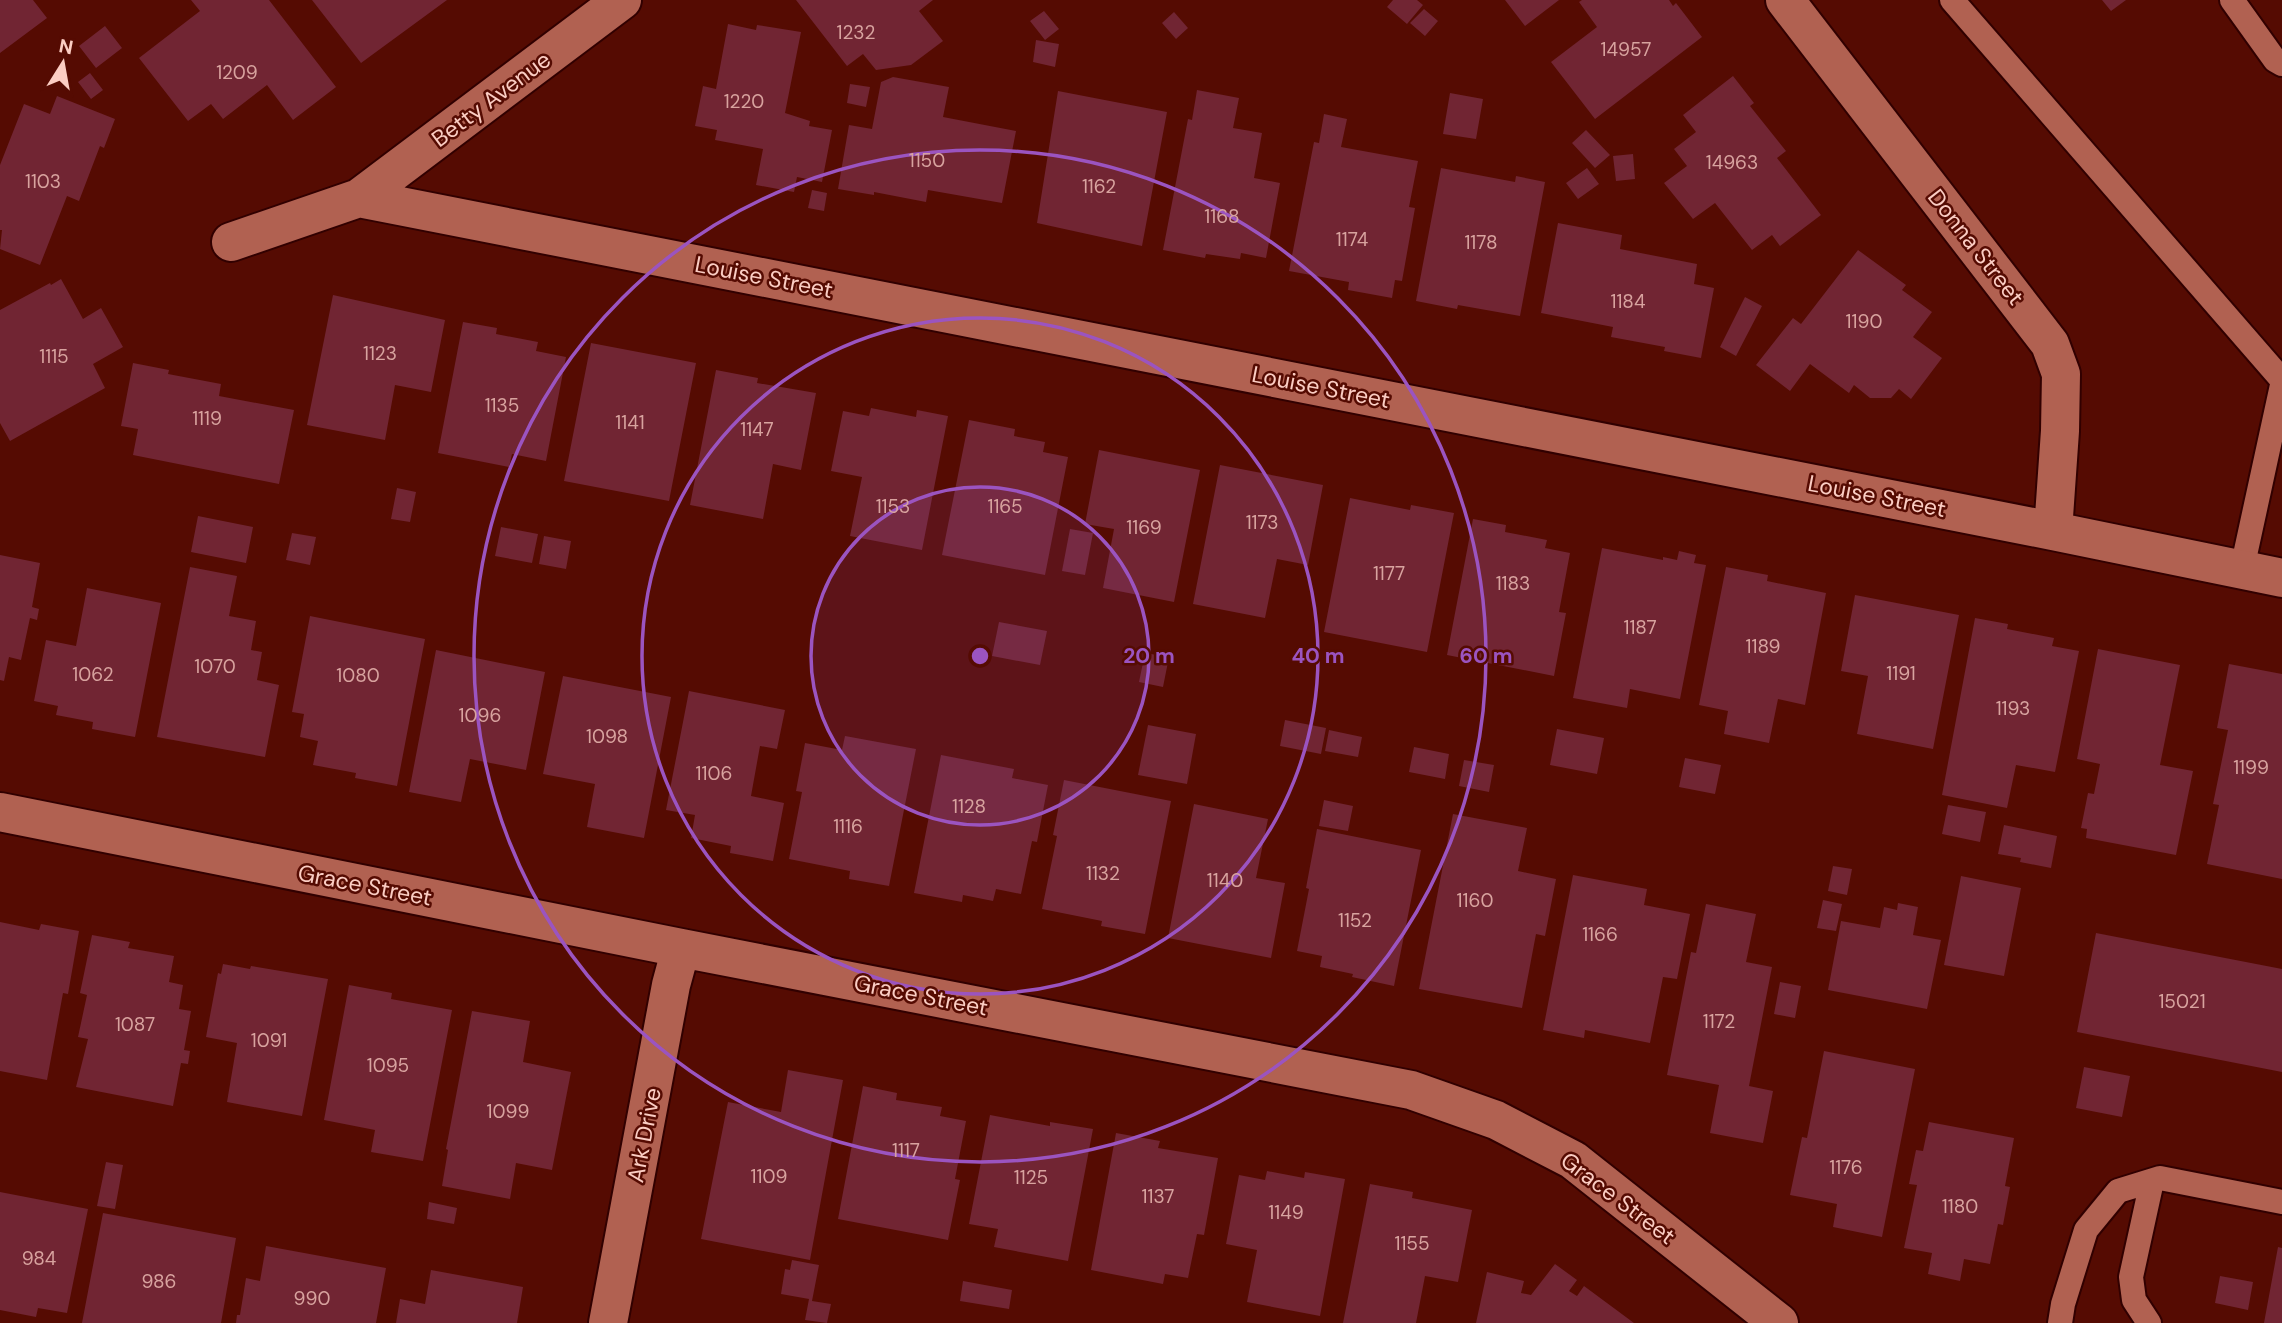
<svg xmlns="http://www.w3.org/2000/svg" width="2282" height="1323" font-family="'DM Sans',sans-serif">
<rect width="100%" height="100%" fill="#550b02"/>
<!-- building -->
<path fill="#712533" d="M 0,0 L 33,0 L 47,18 L 0,53 Z
M 191,0 L 269,0 L 336,87 L 293,120 L 267,85 L 223,119 L 211,104 L 188,121 L 139,58 L 200,11 Z
M 312,0 L 447,0 L 361,63 Z
M 796,0 L 933,0 L 919,11 L 943,41 L 911,65 L 876,70 L 863,54 L 847,66 Z
M 1393,0 L 1417,0 L 1423,5 L 1407,24 L 1387,7 Z
M 1505,0 L 1559,0 L 1525,26 Z
M 1582,0 L 1669,0 L 1673,6 L 1676,3 L 1702,37 L 1595,119 L 1551,62 L 1597,27 L 1579,2 Z
M 2102,0 L 2126,0 L 2111,11 Z
M 1424,9 L 1438,21 L 1425,36 L 1410,23 Z
M 1044,11 L 1059,29 L 1045,40 L 1030,21 Z
M 1174,12 L 1188,28 L 1176,39 L 1162,23 Z
M 728,24 L 756,30 L 757,25 L 801,32 L 785,113 L 810,121 L 809,126 L 832,130 L 822,182 L 797,177 L 794,192 L 756,185 L 763,149 L 715,140 L 717,130 L 695,126 L 703,86 L 716,89 Z
M 105,26 L 122,48 L 96,68 L 79,46 Z
M 1036,40 L 1059,44 L 1055,67 L 1033,62 Z
M 90,73 L 103,90 L 91,99 L 78,82 Z
M 1733,76 L 1754,103 L 1750,106 L 1786,151 L 1777,158 L 1821,215 L 1780,246 L 1772,235 L 1752,250 L 1715,203 L 1693,219 L 1664,183 L 1687,166 L 1674,149 L 1696,132 L 1683,115 Z
M 893,77 L 949,87 L 943,117 L 1016,131 L 1002,203 L 928,190 L 926,202 L 874,192 L 874,195 L 838,189 L 849,125 L 872,129 L 881,82 Z
M 850,84 L 870,87 L 866,107 L 847,103 Z
M 1197,90 L 1239,98 L 1233,128 L 1262,133 L 1254,178 L 1280,183 L 1266,258 L 1241,253 L 1240,259 L 1206,254 L 1205,258 L 1163,250 L 1188,119 L 1192,120 Z
M 1058,91 L 1167,112 L 1142,246 L 1037,223 Z
M 1450,93 L 1483,99 L 1476,139 L 1443,134 Z
M 57,96 L 115,119 L 104,148 L 100,146 L 79,201 L 67,196 L 40,265 L 0,249 L 2,230 L 0,230 L 0,165 L 24,104 L 50,114 Z
M 1324,114 L 1347,119 L 1341,147 L 1418,161 L 1409,207 L 1415,208 L 1402,281 L 1395,280 L 1392,298 L 1348,290 L 1349,282 L 1289,271 L 1314,142 L 1319,143 Z
M 1586,130 L 1610,155 L 1595,168 L 1572,143 Z
M 1633,154 L 1635,179 L 1616,181 L 1613,156 Z
M 1441,168 L 1515,182 L 1516,176 L 1545,182 L 1520,316 L 1458,305 L 1457,309 L 1416,301 Z
M 1587,168 L 1599,184 L 1578,199 L 1566,183 Z
M 812,190 L 827,193 L 824,211 L 808,208 Z
M 1558,223 L 1622,235 L 1620,249 L 1697,264 L 1694,284 L 1714,288 L 1701,358 L 1664,351 L 1665,347 L 1611,337 L 1613,327 L 1541,313 Z
M 1858,250 L 1906,285 L 1902,290 L 1932,312 L 1913,337 L 1942,358 L 1911,399 L 1899,389 L 1891,398 L 1870,398 L 1854,385 L 1849,393 L 1810,364 L 1790,391 L 1756,365 L 1793,318 L 1801,324 Z
M 61,279 L 83,319 L 101,308 L 123,347 L 93,364 L 105,388 L 10,441 L 0,423 L 0,310 L 50,283 L 51,285 Z
M 333,295 L 445,320 L 431,392 L 395,385 L 385,440 L 307,425 Z
M 1745,297 L 1762,306 L 1736,356 L 1720,347 Z
M 463,322 L 497,328 L 496,334 L 538,342 L 536,351 L 566,357 L 546,461 L 512,454 L 509,467 L 438,453 Z
M 591,343 L 696,363 L 669,501 L 564,481 Z
M 133,363 L 169,370 L 168,374 L 221,384 L 219,396 L 294,410 L 279,484 L 133,455 L 138,429 L 121,426 Z
M 716,370 L 758,378 L 757,383 L 816,393 L 801,470 L 773,464 L 763,519 L 690,505 Z
M 871,408 L 916,417 L 917,410 L 948,416 L 922,550 L 850,536 L 862,477 L 831,471 L 843,411 L 869,416 Z
M 969,420 L 1015,429 L 1014,436 L 1045,442 L 1043,452 L 1068,457 L 1045,575 L 942,555 Z
M 1099,450 L 1200,470 L 1174,602 L 1103,588 L 1114,529 L 1085,524 Z
M 1220,465 L 1323,485 L 1308,565 L 1277,559 L 1265,618 L 1193,604 Z
M 397,488 L 416,492 L 410,522 L 391,519 Z
M 1350,498 L 1410,510 L 1411,505 L 1454,513 L 1427,652 L 1324,632 Z
M 198,516 L 253,527 L 246,563 L 191,552 Z
M 1473,519 L 1506,525 L 1505,532 L 1547,540 L 1545,548 L 1570,553 L 1559,612 L 1566,613 L 1554,676 L 1447,655 Z
M 501,527 L 538,534 L 532,563 L 495,556 Z
M 1070,529 L 1093,533 L 1085,575 L 1062,571 Z
M 292,533 L 316,537 L 310,565 L 286,560 Z
M 544,536 L 571,541 L 566,569 L 539,564 Z
M 1602,548 L 1663,560 L 1663,557 L 1677,560 L 1679,551 L 1696,555 L 1694,563 L 1706,565 L 1680,699 L 1630,689 L 1627,708 L 1573,698 Z
M 0,555 L 40,563 L 32,607 L 39,609 L 37,620 L 30,618 L 21,660 L 9,657 L 4,681 L 0,680 Z
M 190,567 L 237,576 L 229,616 L 256,621 L 251,650 L 262,652 L 257,680 L 279,685 L 265,757 L 157,737 Z
M 1726,567 L 1768,575 L 1767,581 L 1826,593 L 1805,705 L 1778,699 L 1769,743 L 1724,734 L 1728,711 L 1699,705 Z
M 87,588 L 161,603 L 135,737 L 92,729 L 93,722 L 56,715 L 58,706 L 34,701 L 46,640 L 76,646 Z
M 1855,595 L 1959,615 L 1933,749 L 1857,734 L 1868,676 L 1841,671 Z
M 310,616 L 425,639 L 397,786 L 355,778 L 356,773 L 313,765 L 318,741 L 300,737 L 304,714 L 292,712 Z
M 1975,618 L 2008,624 L 2007,629 L 2054,638 L 2052,646 L 2079,651 L 2055,772 L 2016,765 L 2007,808 L 1942,795 Z
M 999,622 L 1047,631 L 1040,665 L 992,656 Z
M 2098,649 L 2180,665 L 2160,765 L 2193,771 L 2176,855 L 2086,838 L 2087,829 L 2081,828 L 2088,793 L 2094,794 L 2100,764 L 2077,759 Z
M 436,650 L 545,672 L 526,770 L 470,759 L 461,802 L 409,792 Z
M 1145,653 L 1169,657 L 1163,687 L 1139,682 Z
M 2229,664 L 2282,674 L 2282,879 L 2207,864 L 2219,805 L 2213,804 L 2228,730 L 2217,728 Z
M 563,676 L 671,697 L 644,838 L 587,827 L 595,784 L 543,774 Z
M 689,691 L 785,710 L 777,749 L 760,746 L 751,796 L 784,803 L 773,861 L 730,853 L 731,846 L 691,838 L 695,815 L 666,810 Z
M 1285,720 L 1326,728 L 1321,754 L 1280,746 Z
M 1148,725 L 1196,734 L 1187,784 L 1138,775 Z
M 1557,729 L 1604,738 L 1597,774 L 1550,765 Z
M 1329,730 L 1362,737 L 1358,757 L 1325,751 Z
M 845,736 L 916,749 L 889,886 L 849,879 L 850,871 L 789,859 L 802,792 L 796,791 L 805,743 L 842,750 Z
M 1414,747 L 1449,754 L 1445,779 L 1409,772 Z
M 941,755 L 1014,769 L 1012,778 L 1048,785 L 1037,842 L 1032,841 L 1021,894 L 996,889 L 993,901 L 963,895 L 962,902 L 914,893 Z
M 1685,758 L 1721,765 L 1715,794 L 1679,787 Z
M 1464,760 L 1494,765 L 1489,792 L 1459,786 Z
M 1064,780 L 1171,801 L 1145,934 L 1101,926 L 1102,921 L 1042,909 L 1057,836 L 1053,835 Z
M 1324,800 L 1353,806 L 1348,831 L 1319,826 Z
M 1194,804 L 1268,819 L 1256,878 L 1285,883 L 1271,958 L 1168,938 Z
M 1948,805 L 1986,812 L 1980,842 L 1942,834 Z
M 1453,814 L 1527,828 L 1518,871 L 1556,879 L 1545,936 L 1536,934 L 1522,1008 L 1419,989 Z
M 2004,825 L 2057,836 L 2051,868 L 2020,862 L 2021,858 L 1998,854 Z
M 1317,829 L 1421,850 L 1394,986 L 1352,977 L 1353,974 L 1320,967 L 1322,956 L 1297,951 L 1309,889 L 1306,888 Z
M 1833,866 L 1852,869 L 1847,895 L 1828,891 Z
M 1573,875 L 1647,889 L 1644,905 L 1690,914 L 1677,979 L 1663,977 L 1650,1043 L 1585,1030 L 1584,1038 L 1543,1030 Z
M 1961,876 L 2021,888 L 2004,976 L 1944,965 Z
M 1823,900 L 1842,904 L 1836,931 L 1817,928 Z
M 1898,903 L 1918,907 L 1913,935 L 1941,940 L 1927,1009 L 1828,990 L 1841,921 L 1880,928 L 1884,907 L 1897,910 Z
M 1706,904 L 1756,914 L 1746,962 L 1772,967 L 1749,1086 L 1773,1091 L 1763,1143 L 1710,1133 L 1719,1085 L 1667,1075 L 1691,952 L 1696,953 Z
M 0,922 L 39,930 L 41,924 L 79,931 L 68,994 L 63,993 L 47,1080 L 0,1071 Z
M 2096,933 L 2282,969 L 2282,1072 L 2077,1032 Z
M 92,935 L 130,942 L 128,948 L 174,956 L 169,982 L 183,985 L 179,1009 L 191,1011 L 184,1050 L 190,1051 L 188,1064 L 181,1063 L 173,1106 L 76,1087 L 88,1039 L 78,1037 L 87,995 L 80,993 Z
M 223,964 L 250,969 L 251,966 L 328,979 L 302,1116 L 227,1102 L 237,1043 L 206,1037 L 218,973 L 221,974 Z
M 1780,982 L 1801,986 L 1795,1018 L 1774,1014 Z
M 349,985 L 392,993 L 391,999 L 452,1010 L 423,1161 L 371,1152 L 375,1130 L 324,1120 Z
M 472,1011 L 530,1021 L 523,1062 L 571,1072 L 552,1170 L 516,1163 L 510,1199 L 442,1186 L 448,1150 L 446,1149 Z
M 1824,1051 L 1915,1069 L 1882,1237 L 1833,1227 L 1837,1204 L 1790,1195 L 1802,1137 L 1807,1138 Z
M 2084,1067 L 2130,1076 L 2122,1117 L 2076,1108 Z
M 788,1070 L 843,1080 L 810,1260 L 701,1239 L 728,1102 L 781,1112 Z
M 863,1086 L 897,1093 L 896,1100 L 942,1107 L 940,1116 L 966,1121 L 955,1179 L 960,1180 L 948,1240 L 838,1219 Z
M 990,1115 L 1050,1126 L 1050,1122 L 1093,1129 L 1068,1261 L 994,1247 L 998,1229 L 969,1224 Z
M 1929,1122 L 2014,1138 L 2005,1186 L 2010,1187 L 2003,1225 L 1998,1224 L 1990,1264 L 1964,1259 L 1960,1281 L 1928,1274 L 1932,1253 L 1904,1248 L 1917,1185 L 1909,1184 L 1916,1150 L 1923,1151 Z
M 1116,1133 L 1160,1141 L 1158,1148 L 1218,1158 L 1204,1235 L 1197,1234 L 1188,1278 L 1165,1274 L 1163,1284 L 1091,1270 Z
M 106,1162 L 123,1165 L 115,1209 L 97,1206 Z
M 1267,1171 L 1304,1178 L 1305,1172 L 1345,1179 L 1320,1316 L 1247,1302 L 1257,1250 L 1226,1244 L 1239,1175 L 1265,1180 Z
M 1370,1184 L 1413,1192 L 1412,1198 L 1472,1210 L 1458,1282 L 1425,1276 L 1416,1323 L 1343,1323 Z
M 0,1192 L 88,1209 L 67,1313 L 38,1308 L 36,1317 L 0,1310 Z
M 429,1202 L 457,1208 L 454,1224 L 427,1219 Z
M 103,1213 L 236,1238 L 221,1323 L 82,1323 Z
M 266,1246 L 386,1268 L 376,1323 L 236,1323 L 237,1315 L 240,1315 L 246,1278 L 260,1281 Z
M 2278,1247 L 2282,1248 L 2282,1323 L 2264,1323 Z
M 792,1260 L 819,1265 L 812,1301 L 831,1304 L 827,1323 L 805,1320 L 809,1299 L 781,1294 L 785,1269 L 790,1270 Z
M 1555,1264 L 1577,1280 L 1569,1291 L 1577,1296 L 1584,1286 L 1634,1323 L 1476,1323 L 1487,1272 L 1524,1281 L 1521,1293 L 1531,1295 Z
M 431,1270 L 523,1287 L 517,1323 L 396,1323 L 400,1299 L 425,1304 Z
M 2220,1276 L 2253,1282 L 2248,1310 L 2215,1303 Z
M 963,1281 L 1012,1290 L 1009,1309 L 960,1301 Z"/>
<g fill="none" stroke-linecap="round" stroke-linejoin="round">
<!-- service casing -->
<g stroke="#310000" stroke-width="28">
<path id="service" d="M 1952,0 L 2282,380
M 2232,0 L 2275,60 L 2282,64
M 2242,569 L 2282,385
M 2060,1323 L 2063,1304 L 2086,1230 L 2118,1191 L 2160,1178 L 2282,1202
M 2149,1323 L 2134,1300 L 2131,1277 L 2152,1181"/>
</g>
<!-- minor casing -->
<g stroke="#310000" stroke-width="42">
<path id="minor" d="M 1785,0 L 2050,344 L 2061,374 L 2060,431 L 2053,531
M 359,198 L 2053,531 L 2282,578
M 231,242 L 359,198 L 622,0
M 0,812 L 681,948 L 1411,1090 L 1496,1120 L 1573,1160 L 1779,1323
M 608,1323 L 671,985 L 681,948"/>
</g>
<!-- service -->
<use href="#service" stroke="#b16151" stroke-width="24"/>
<!-- minor -->
<use href="#minor" stroke="#b16151" stroke-width="38"/>
</g>
<!-- distance rings -->
<circle cx="980" cy="656" r="169" fill="#9b54c0" fill-opacity=".12"/>
<g fill="none" stroke="#9b54c0" stroke-width="3.5">
<circle cx="980" cy="656" r="169"/>
<circle cx="980" cy="656" r="338"/>
<circle cx="980" cy="656" r="506"/>
</g>
<g text-anchor="middle" stroke-width="5" stroke-linejoin="round" paint-order="stroke">
<!-- number labels -->
<g font-size="19" fill="#d8a39f">
<text x="856" y="39">1232</text>
<text x="1626" y="56">14957</text>
<text x="237" y="79">1209</text>
<text x="744" y="108">1220</text>
<text x="927" y="167">1150</text>
<text x="1732" y="169">14963</text>
<text x="43" y="188">1103</text>
<text x="1099" y="193">1162</text>
<text x="1222" y="223">1168</text>
<text x="1352" y="246">1174</text>
<text x="1481" y="249">1178</text>
<text x="1628" y="308">1184</text>
<text x="1864" y="328">1190</text>
<text x="380" y="360">1123</text>
<text x="54" y="363">1115</text>
<text x="502" y="412">1135</text>
<text x="207" y="425">1119</text>
<text x="630" y="429">1141</text>
<text x="757" y="436">1147</text>
<text x="893" y="513">1153</text>
<text x="1005" y="513">1165</text>
<text x="1262" y="529">1173</text>
<text x="1144" y="534">1169</text>
<text x="1389" y="580">1177</text>
<text x="1513" y="590">1183</text>
<text x="1640" y="634">1187</text>
<text x="1763" y="653">1189</text>
<text x="215" y="673">1070</text>
<text x="1901" y="680">1191</text>
<text x="93" y="681">1062</text>
<text x="358" y="682">1080</text>
<text x="2013" y="715">1193</text>
<text x="480" y="722">1096</text>
<text x="607" y="743">1098</text>
<text x="2251" y="774">1199</text>
<text x="714" y="780">1106</text>
<text x="969" y="813">1128</text>
<text x="848" y="833">1116</text>
<text x="1103" y="880">1132</text>
<text x="1225" y="887">1140</text>
<text x="1475" y="907">1160</text>
<text x="1355" y="927">1152</text>
<text x="1600" y="941">1166</text>
<text x="2182" y="1008">15021</text>
<text x="1719" y="1028">1172</text>
<text x="135" y="1031">1087</text>
<text x="269" y="1047">1091</text>
<text x="388" y="1072">1095</text>
<text x="508" y="1118">1099</text>
<text x="906" y="1157">1117</text>
<text x="1846" y="1174">1176</text>
<text x="769" y="1183">1109</text>
<text x="1031" y="1184">1125</text>
<text x="1158" y="1203">1137</text>
<text x="1960" y="1213">1180</text>
<text x="1286" y="1219">1149</text>
<text x="1412" y="1250">1155</text>
<text x="39" y="1265">984</text>
<text x="159" y="1288">986</text>
<text x="312" y="1305">990</text>
</g>
<!-- street labels -->
<g font-size="23" fill="#fbcdc3" stroke="#550b02">
<text transform="translate(491 99) rotate(-37)" y="8">Betty Avenue</text>
<text transform="translate(1976 247) rotate(52)" y="8">Donna Street</text>
<text transform="translate(764 277) rotate(11)" y="8">Louise Street</text>
<text transform="translate(1321 387) rotate(11)" y="8">Louise Street</text>
<text transform="translate(1877 496) rotate(11)" y="8">Louise Street</text>
<text transform="translate(365 885) rotate(11)" y="8">Grace Street</text>
<text transform="translate(921 995) rotate(11)" y="8">Grace Street</text>
<text transform="translate(644 1135) rotate(-79)" y="8">Ark Drive</text>
<text transform="translate(1618 1198) rotate(37)" y="8">Grace Street</text>
</g>
</g>
<circle cx="980" cy="656" r="10" fill="#9b54c0" stroke="#550b02" stroke-width="3.5"/>
<g font-size="21" text-anchor="middle" font-weight="bold" fill="#9b54c0" stroke="#550b02" stroke-width="5" stroke-linejoin="round" paint-order="stroke">
<text x="1149" y="663">20 m</text>
<text x="1318" y="663">40 m</text>
<text x="1486" y="663">60 m</text>
</g>
<!-- north arrow -->
<g transform="translate(63 63) rotate(11)" stroke="#550b02" stroke-width="5" paint-order="stroke">
<path d="M0-5L12 26L0 18L-12 26Z" fill="#fbcdc3"/>
<text y="-10" font-size="19" font-weight="bold" text-anchor="middle" fill="#fbcdc3">N</text>
</g>
</svg>
